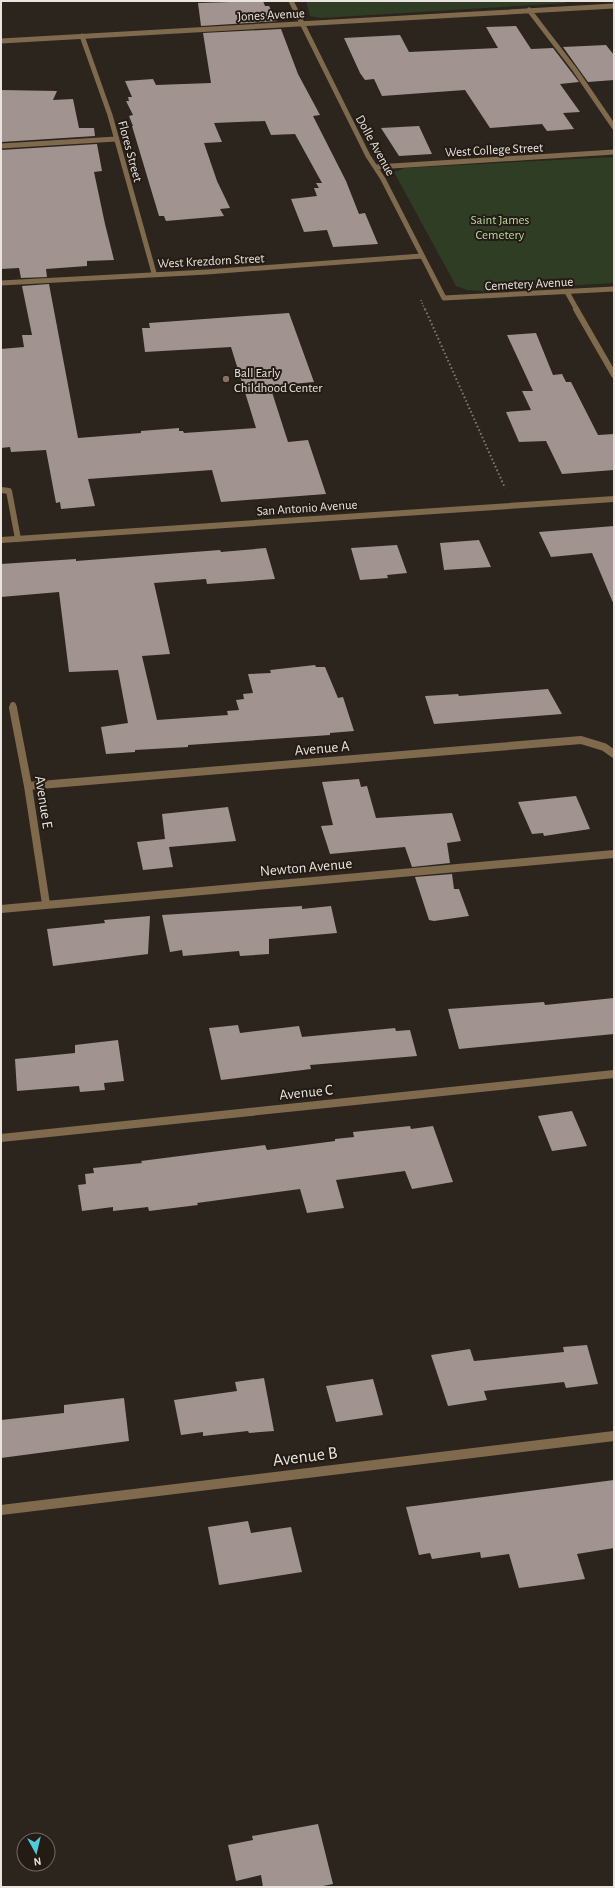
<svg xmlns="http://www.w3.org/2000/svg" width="615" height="1888" font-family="'Alegreya Sans',sans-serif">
<rect width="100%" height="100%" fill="#2c251d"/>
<!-- green -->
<path fill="#2f3d24" d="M 306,1 L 564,1 L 566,3 L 320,18 L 310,16 Z
M 614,157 L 614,283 L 485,291 L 467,290 L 456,286 L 394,172 L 405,168 Z"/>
<!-- building -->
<path fill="#a1938f" d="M 263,1 L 265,6 L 269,6 L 277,21 L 201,26 L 198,3 Z
M 516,26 L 531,49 L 553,48 L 579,82 L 560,84 L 580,112 L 563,113 L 574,129 L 547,131 L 542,124 L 490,128 L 465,90 L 382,96 L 374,79 L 365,80 L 360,73 L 344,38 L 400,35 L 409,52 L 498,48 L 486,27 Z
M 281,29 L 298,74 L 320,115 L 313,116 L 346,181 L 359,214 L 365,213 L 378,244 L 333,247 L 327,230 L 304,232 L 291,199 L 317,196 L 314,188 L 319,188 L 316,183 L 322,183 L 295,134 L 271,135 L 265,121 L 214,123 L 222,142 L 204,143 L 217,181 L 230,208 L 220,209 L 224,216 L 166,221 L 164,216 L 159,216 L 132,126 L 133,126 L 129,116 L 133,115 L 126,101 L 129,101 L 128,97 L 132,97 L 125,81 L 153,79 L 156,85 L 211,83 L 203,33 Z
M 606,45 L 614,55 L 614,80 L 588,82 L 563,47 Z
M 1,90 L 57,91 L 53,100 L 73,99 L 79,128 L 94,128 L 95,136 L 1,142 Z
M 419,126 L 432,154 L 399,156 L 381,128 Z
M 97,144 L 102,171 L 94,172 L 105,224 L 114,260 L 87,261 L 87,266 L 46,269 L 47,277 L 21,278 L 19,268 L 1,269 L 1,150 Z
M 49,284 L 78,438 L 141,433 L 141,431 L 179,428 L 179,431 L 183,431 L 184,433 L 256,428 L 231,347 L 145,352 L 142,328 L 150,328 L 149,323 L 289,313 L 314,382 L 270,386 L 288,442 L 308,440 L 326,494 L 221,502 L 212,470 L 88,479 L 95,506 L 61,509 L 60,502 L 56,503 L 46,450 L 11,452 L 10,447 L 1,448 L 1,349 L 24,347 L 22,335 L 32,335 L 22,286 Z
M 536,333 L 553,375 L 562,374 L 566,382 L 571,382 L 598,435 L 614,434 L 614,470 L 562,474 L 546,441 L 519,442 L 506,412 L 531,410 L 522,391 L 533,391 L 507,335 Z
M 614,526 L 614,605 L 592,553 L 551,557 L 539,532 Z
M 479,540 L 491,567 L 444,570 L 440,543 Z
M 397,545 L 407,573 L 387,575 L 388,578 L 360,580 L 351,548 Z
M 266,548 L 275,579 L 207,584 L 206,579 L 154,583 L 170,654 L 142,656 L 157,720 L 228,715 L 227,711 L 239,710 L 236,700 L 244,699 L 243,694 L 253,693 L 248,674 L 271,673 L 270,670 L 315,665 L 316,667 L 325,667 L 338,698 L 343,697 L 354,731 L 330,733 L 330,735 L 188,745 L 188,747 L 135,750 L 135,752 L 106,754 L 101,727 L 128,723 L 118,670 L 69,672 L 59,592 L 1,597 L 1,564 L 76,559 L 76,561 L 220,550 L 221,552 Z
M 548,689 L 562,714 L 434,724 L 425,696 L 458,694 L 459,696 Z
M 359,779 L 361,787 L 367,786 L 376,818 L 452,813 L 461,841 L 447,843 L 450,863 L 412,867 L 405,847 L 330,854 L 321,826 L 333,825 L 322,782 Z
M 576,796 L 590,829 L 544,836 L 543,833 L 532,834 L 518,802 Z
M 228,807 L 236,841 L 169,847 L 173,867 L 143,870 L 137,842 L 165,839 L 162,814 Z
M 452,874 L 454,889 L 459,889 L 469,916 L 434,921 L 429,920 L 415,877 Z
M 302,906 L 302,909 L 331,906 L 337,933 L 269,939 L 269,954 L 240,956 L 239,951 L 183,956 L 182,950 L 170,952 L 162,915 Z
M 150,916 L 148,954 L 53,966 L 47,929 L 105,923 L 104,920 Z
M 614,998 L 614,1034 L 459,1049 L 448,1009 L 544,1002 L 545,1005 Z
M 238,1025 L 240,1033 L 299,1026 L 302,1037 L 395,1028 L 396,1031 L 410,1030 L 417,1056 L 310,1065 L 311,1069 L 221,1080 L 209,1028 Z
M 118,1040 L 124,1081 L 104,1083 L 105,1090 L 80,1092 L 79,1086 L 17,1091 L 15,1059 L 75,1053 L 75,1045 Z
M 572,1111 L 587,1146 L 552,1151 L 538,1116 Z
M 410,1126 L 411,1129 L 433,1126 L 453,1182 L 412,1189 L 405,1171 L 336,1180 L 344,1208 L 307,1213 L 300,1189 L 197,1203 L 198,1205 L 149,1211 L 148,1207 L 113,1211 L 113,1207 L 82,1211 L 78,1185 L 86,1184 L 85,1174 L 94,1173 L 93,1168 L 142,1163 L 141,1161 L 265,1145 L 267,1150 L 335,1141 L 335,1139 L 354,1137 L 353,1132 Z
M 587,1345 L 598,1384 L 566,1388 L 564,1382 L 484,1391 L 487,1400 L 448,1406 L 431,1355 L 470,1349 L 474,1361 L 564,1352 L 563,1347 Z
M 264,1378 L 274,1431 L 249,1433 L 248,1431 L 203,1436 L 203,1432 L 181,1435 L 174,1400 L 237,1391 L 235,1382 Z
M 373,1379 L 383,1415 L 336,1422 L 326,1386 Z
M 124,1398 L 129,1441 L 1,1458 L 1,1420 L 64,1413 L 64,1405 Z
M 614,1480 L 614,1548 L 577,1554 L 585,1579 L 519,1588 L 509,1554 L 481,1558 L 480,1552 L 432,1559 L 430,1553 L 419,1555 L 406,1507 Z
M 248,1521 L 251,1533 L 291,1527 L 302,1572 L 219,1585 L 208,1527 Z
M 318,1824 L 333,1884 L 318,1887 L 263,1887 L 261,1875 L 236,1881 L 228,1845 L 253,1840 L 252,1836 Z"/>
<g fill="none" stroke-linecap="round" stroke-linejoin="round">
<!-- path-far1 -->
<path stroke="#827c75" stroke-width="1.5" stroke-dasharray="1 2" stroke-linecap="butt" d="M 421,300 L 425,310"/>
<!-- path -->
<path stroke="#827c75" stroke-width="2" stroke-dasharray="1.5 2.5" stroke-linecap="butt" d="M 425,309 L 505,488"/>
<!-- lane -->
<path stroke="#7f6a4d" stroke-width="6" d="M 1,490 L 9,491 L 18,539"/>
<!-- street-far3 -->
<path stroke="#7f6a4d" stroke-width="5" d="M 291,1 L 368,156 L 383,179 L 444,298 L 614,289
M 529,10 L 575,70 L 614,127
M 82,36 L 110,115 L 154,273
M 1,41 L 614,6
M 1,146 L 116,139
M 376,167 L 614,152
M 1,283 L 207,272 L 422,256
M 567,292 L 577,310"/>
<!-- street-far2 -->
<path stroke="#7f6a4d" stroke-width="6" d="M 576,309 L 614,375
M 1,540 L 614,499
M 13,705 L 14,709"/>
<!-- street-far1 -->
<path stroke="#7f6a4d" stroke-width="8" d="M 13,708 L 28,786 L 46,904
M 28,786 L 581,740 L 604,747 L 614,754
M 1,909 L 614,854
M 1,1138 L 614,1074"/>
<!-- street -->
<path stroke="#7f6a4d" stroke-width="10" d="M 1,1510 L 614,1436"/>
</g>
<!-- markers -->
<circle fill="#8d6e63" stroke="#231b14" stroke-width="1.5" cx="226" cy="379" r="4"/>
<g text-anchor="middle" stroke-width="4" stroke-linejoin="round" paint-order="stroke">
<!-- far-street labels -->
<g font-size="13" fill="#e9e4df" stroke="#231b14">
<text transform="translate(271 14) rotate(-3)" y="5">Jones Avenue</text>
<text transform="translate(376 145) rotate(61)" y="5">Dolle Avenue</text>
<text transform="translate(494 149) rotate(-3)" y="5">West College Street</text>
<text transform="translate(131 151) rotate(75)" y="5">Flores Street</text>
<text transform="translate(211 260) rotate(-3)" y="5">West Krezdorn Street</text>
<text transform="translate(529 283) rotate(-3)" y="5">Cemetery Avenue</text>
<text transform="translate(307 507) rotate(-4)" y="5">San Antonio Avenue</text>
</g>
<!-- far-park labels -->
<g font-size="13" fill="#bad9a3" stroke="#231b14">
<text x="500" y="224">Saint James<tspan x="500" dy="15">Cemetery</tspan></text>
</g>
<!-- far-poi labels -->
<g font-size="13" fill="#e9e4df" stroke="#231b14" text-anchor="start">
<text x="234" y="377">Ball Early<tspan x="234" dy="15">Childhood Center</tspan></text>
</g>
<!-- street labels -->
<g font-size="15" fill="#e9e4df" stroke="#231b14">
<text transform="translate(322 748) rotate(-5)" y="5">Avenue A</text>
<text transform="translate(44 802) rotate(81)" y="5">Avenue E</text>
<text transform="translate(306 867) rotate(-5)" y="5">Newton Avenue</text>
<text transform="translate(306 1092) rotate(-6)" y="5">Avenue C</text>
</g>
<!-- near-street labels -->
<g font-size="18" fill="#e9e4df" stroke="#231b14">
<text transform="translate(305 1456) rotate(-7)" y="6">Avenue B</text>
</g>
</g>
<!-- border -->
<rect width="615" height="1888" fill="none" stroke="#e9e4df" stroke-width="4"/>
<!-- north arrow -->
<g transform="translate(36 1852) rotate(172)"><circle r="19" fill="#231b14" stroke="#726b65"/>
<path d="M0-3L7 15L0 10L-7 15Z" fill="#53cadc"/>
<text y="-6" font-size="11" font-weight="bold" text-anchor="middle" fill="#e9e4df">N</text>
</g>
</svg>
